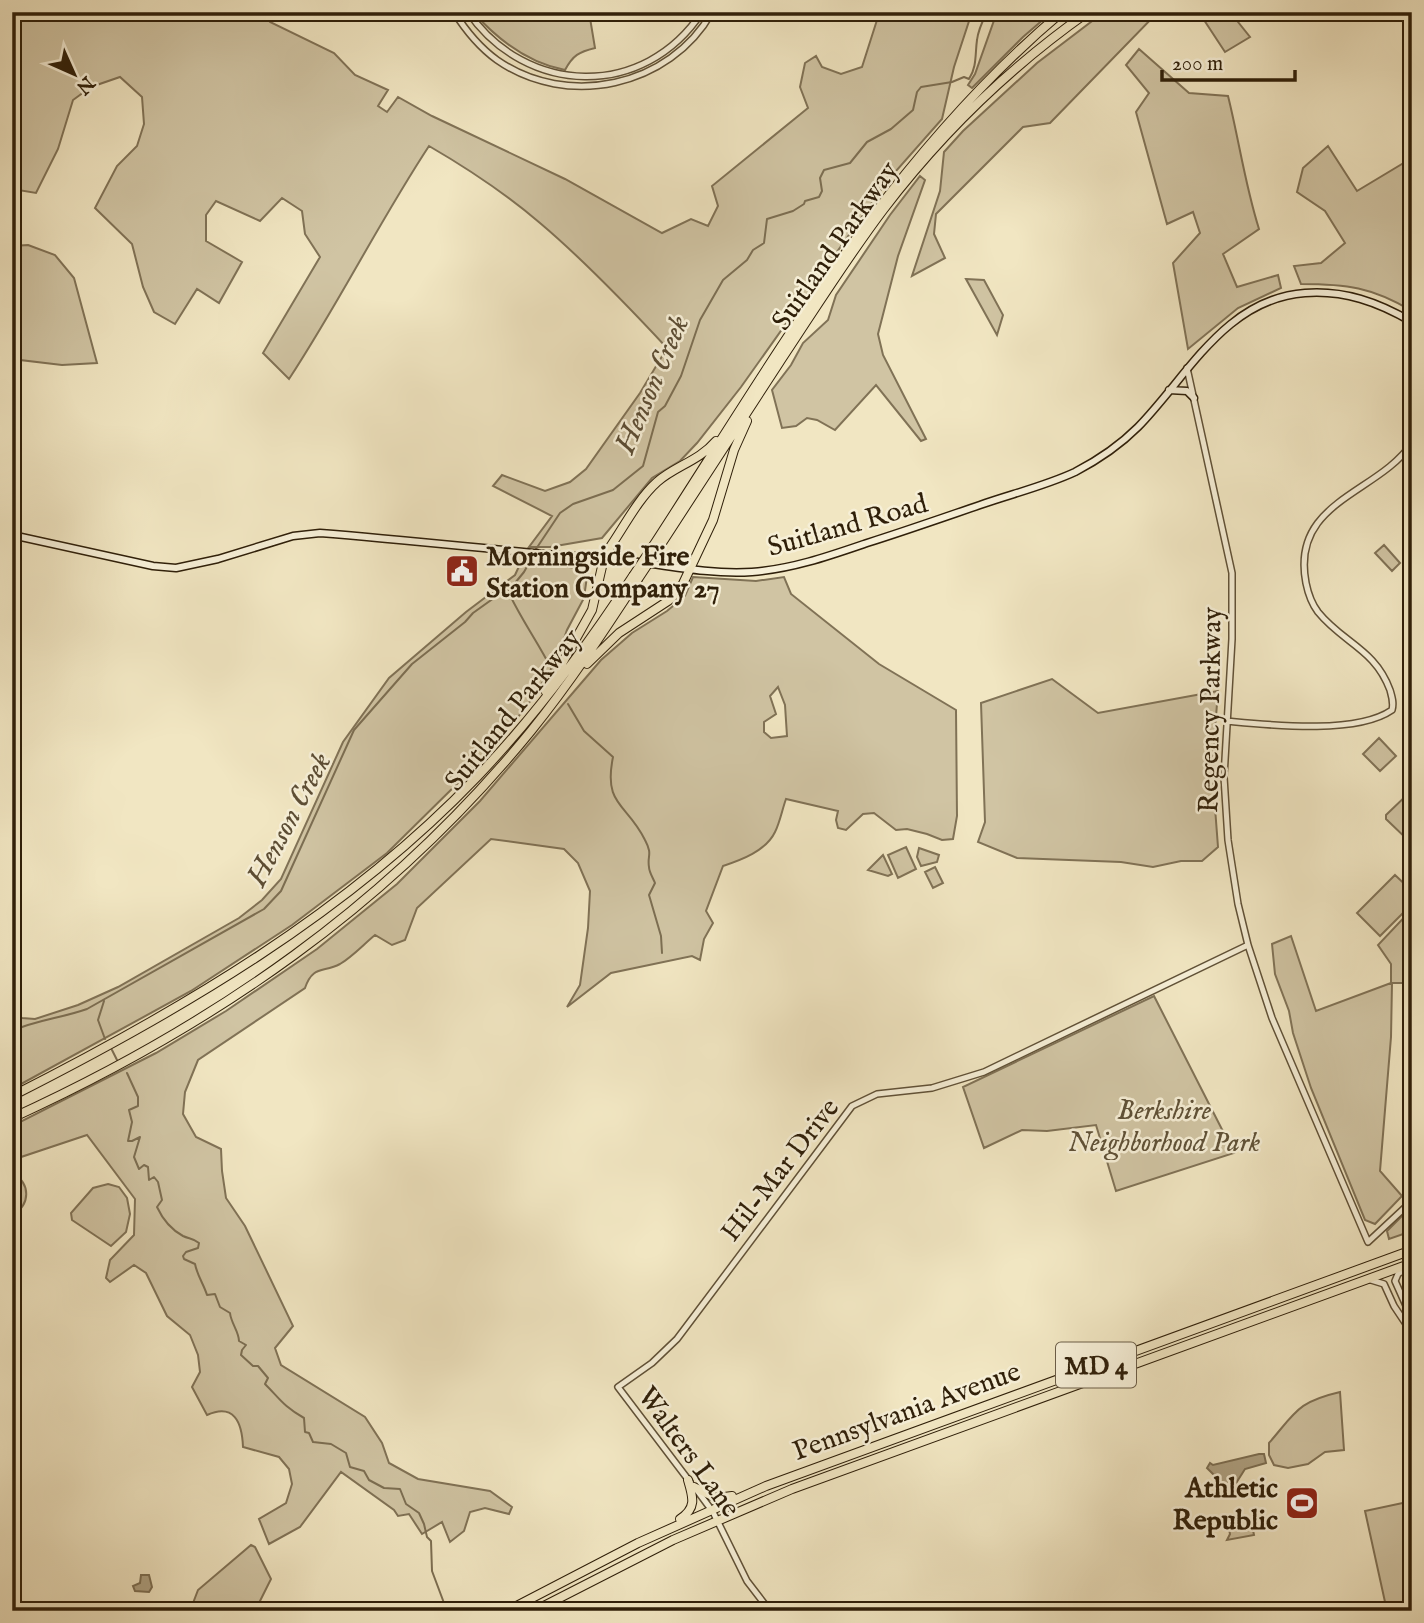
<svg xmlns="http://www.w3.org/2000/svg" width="1424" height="1623" font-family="'IM FELL English',serif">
<rect width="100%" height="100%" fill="#f1e6c2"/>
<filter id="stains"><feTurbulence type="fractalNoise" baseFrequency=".00286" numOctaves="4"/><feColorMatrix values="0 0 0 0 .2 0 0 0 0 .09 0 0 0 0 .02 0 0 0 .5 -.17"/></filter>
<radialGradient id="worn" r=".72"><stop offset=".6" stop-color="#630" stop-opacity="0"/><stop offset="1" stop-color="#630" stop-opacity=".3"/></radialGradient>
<!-- green -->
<path fill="#d0c4a3" stroke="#807256" stroke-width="2" fill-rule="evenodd" d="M 12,12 L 261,12 L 270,22 L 334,53 L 355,75 L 388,90 L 378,106 L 387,112 L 398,97 L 432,116 L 565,179 L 662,233 L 691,219 L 708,226 L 718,206 L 712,186 L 808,108 L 800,87 L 805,63 L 816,56 L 822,67 L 841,74 L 862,67 L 877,20 L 886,12 L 930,15 L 932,12 L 972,12 L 954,67 L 942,119 L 888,180 L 741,387 L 697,443 L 680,461 L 652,478 L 602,538 L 550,547 L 529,547 L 552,516 L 493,486 L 502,475 L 545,491 L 570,482 L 586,469 L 640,393 L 667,348 C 627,305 585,261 540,223 C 506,194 467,168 429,146 C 379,222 339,303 289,379 L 263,353 L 320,257 L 305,234 L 302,211 L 282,198 L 260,221 L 216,201 L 206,215 L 206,241 L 242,262 L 219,303 L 197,289 L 175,324 L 154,312 L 143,287 L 132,244 L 95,208 L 117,166 L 137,146 L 144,124 L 142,97 L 120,77 L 91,87 L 73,100 L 58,149 L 36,193 L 12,189 Z
M 473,12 L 589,12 L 595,48 C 579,52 573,55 565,70 C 528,63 498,40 473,12 Z
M 997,12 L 1052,12 L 1023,37 L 972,88 L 968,85 L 975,74 Z
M 1104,12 L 1230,12 L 1250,37 L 1225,52 L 1202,17 L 1157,13 L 1050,123 L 1023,127 L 936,214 L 934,234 L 945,258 L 912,276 L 940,191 L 944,152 L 963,131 L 1037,63 Z
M 1139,49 L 1189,93 L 1228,96 C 1239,140 1245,185 1259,229 L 1223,254 L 1237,287 L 1278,275 L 1281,288 L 1238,308 L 1188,349 L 1173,263 L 1200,233 L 1193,212 L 1167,224 L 1136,112 L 1149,93 L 1126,65 Z
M 1328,146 L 1357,191 L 1412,158 L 1412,311 C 1372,287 1346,284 1301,284 L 1294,266 L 1321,263 L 1345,243 L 1325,211 L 1297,192 L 1303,168 Z
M 920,176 L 925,180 L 898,256 L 878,334 L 883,355 L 926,439 L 921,441 L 876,385 L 835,430 L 817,420 L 807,418 L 796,426 L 782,428 L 772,390 L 791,365 L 803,343 L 828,320 L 836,295 L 890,215 Z
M 28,245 L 55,255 L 74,278 L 97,363 L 62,365 L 12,359 L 12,246 Z
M 966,279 L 984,280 L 1003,315 L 997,335 Z
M 1384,545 L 1400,563 L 1392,571 L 1375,553 Z
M 521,562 L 588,569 L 584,598 L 567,630 L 556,662 L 525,709 L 467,774 L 387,853 L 292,925 L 191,991 L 12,1089 L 12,1010 L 22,1018 L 35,1019 L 78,1005 L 118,987 L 239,918 L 262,900 L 281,879 L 343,742 L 389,678 L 466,612 L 515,575 Z
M 693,577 L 756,581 L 784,577 L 791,594 L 879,664 L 956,710 L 957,816 L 953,839 L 942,840 L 927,834 L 907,829 L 896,830 L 874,813 L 863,814 L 846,830 L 838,828 L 836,820 L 838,811 L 786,799 C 782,810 780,822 775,832 C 766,851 741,860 723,866 L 706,911 L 713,923 L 704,939 L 700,960 L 692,956 L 611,973 L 567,1007 L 580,985 L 588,928 L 590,891 L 578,863 L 564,849 L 491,839 L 417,908 L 405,940 L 392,945 L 375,935 C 364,944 352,957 340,964 C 323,973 313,965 305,988 L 198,1060 L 185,1092 L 183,1114 L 196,1137 L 221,1149 L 222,1171 L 226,1198 L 245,1226 L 293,1326 L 275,1348 L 281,1365 L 365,1417 L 382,1443 L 389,1463 L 418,1479 L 490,1491 L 512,1507 L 509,1514 L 485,1508 L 470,1512 L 464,1531 L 450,1542 L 442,1522 L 422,1534 L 409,1514 L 398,1516 L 394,1510 L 341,1472 L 300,1527 L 269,1544 L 259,1519 L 286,1503 L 292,1484 L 289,1469 L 279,1457 L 243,1447 C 242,1422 234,1403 207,1415 L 192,1387 L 200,1372 L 198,1355 L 190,1335 L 167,1316 L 146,1273 L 134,1265 L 110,1282 L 106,1278 L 110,1260 L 134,1235 L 135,1199 L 87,1135 L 12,1160 L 12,1126 L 156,1053 L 226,1011 L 317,949 L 397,884 L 480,801 L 601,660 L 632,633 L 667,611 L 685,596 ZM 778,687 L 785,705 L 787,736 L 771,738 L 764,732 L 764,722 L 776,714 L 770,696 Z
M 1052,679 L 1098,713 L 1218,691 L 1212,768 L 1218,847 L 1202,861 L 1181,861 L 1153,867 L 1121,862 L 1017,858 L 978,842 L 985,822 L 981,703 Z
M 1379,738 L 1396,756 L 1380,771 L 1363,754 Z
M 1412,790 L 1412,844 L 1386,819 L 1386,815 Z
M 906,847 L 916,869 L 898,878 L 888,855 Z
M 919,848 L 939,855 L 937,862 L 921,866 L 917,857 Z
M 883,855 L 892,874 L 888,876 L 868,870 Z
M 935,867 L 943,883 L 933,888 L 925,872 Z
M 1395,875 L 1412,891 L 1412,904 L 1380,936 L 1357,913 Z
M 1412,909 L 1412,983 L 1392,983 L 1391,1037 L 1380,1171 L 1402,1196 L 1375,1224 L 1365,1220 L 1311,1088 L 1293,1033 L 1289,1011 L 1275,974 L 1272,944 L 1291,936 L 1316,1011 L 1391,983 L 1391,964 L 1378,945 Z
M 1154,996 L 1234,1153 L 1116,1191 L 1096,1125 L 1047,1131 L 1022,1130 L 984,1148 L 963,1087 Z
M 12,1172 C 31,1184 31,1204 12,1216 Z
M 108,1184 L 119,1187 L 127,1198 L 130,1214 L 126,1232 L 111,1246 L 72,1220 L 71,1213 L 93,1188 Z
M 1412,1206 L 1412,1231 L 1389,1239 L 1387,1231 Z
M 1340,1392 L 1344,1450 L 1325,1452 L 1308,1464 L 1288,1468 L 1274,1465 L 1269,1455 L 1269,1443 C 1296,1412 1297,1402 1340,1392 Z
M 1412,1501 L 1412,1609 L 1387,1611 L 1365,1511 Z
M 1252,1525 L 1254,1535 L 1227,1540 L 1230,1534 L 1229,1529 Z
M 251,1545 L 255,1547 L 271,1579 L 255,1611 L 190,1611 L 198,1590 Z"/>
<!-- water -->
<path fill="#afa283" stroke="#7c6e52" stroke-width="2" d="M 1259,1454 L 1264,1454 L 1266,1463 L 1245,1469 L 1233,1488 L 1227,1488 L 1207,1468 L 1210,1463 L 1213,1465 Z
M 141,1575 L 149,1575 L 152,1587 L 149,1592 L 135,1591 L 133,1586 L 140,1583 Z"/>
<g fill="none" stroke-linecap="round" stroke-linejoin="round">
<!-- stream -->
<path stroke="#7c6e52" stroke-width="2" d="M 536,549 L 560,513 L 573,504 L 613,490 L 643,466 L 658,412 L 665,406 L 681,376 L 700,320 L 723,280 L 747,260 L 753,250 L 764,243 L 767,219 L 793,211 L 804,204 L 805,201 L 819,197 L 822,191 L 820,178 L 824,170 L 850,163 L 867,142 L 891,129 L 913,110 L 917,92 L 921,87 L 952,82 L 964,77 L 969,79 C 977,67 975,54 977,40 C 978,31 983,20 987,12
M 507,589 C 520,618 538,642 552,670
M 568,704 L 584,731 L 613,757 C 603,806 627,803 645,840 C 653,855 647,855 649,867 C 649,872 653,878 655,883 L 649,895 L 661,936 L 662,953
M 104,1001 L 98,1020 L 105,1039
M 12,1031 C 36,1020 62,1018 87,1009 L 264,909 L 281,891 L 354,730 L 412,664 L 465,622 L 473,613 L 515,583 L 524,572 L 534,554
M 112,1050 L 117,1060
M 127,1073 L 138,1097 L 138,1106 L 129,1110 L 132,1122 L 128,1141 L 132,1141 L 140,1137 L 134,1157 L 139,1169 L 144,1165 L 148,1167 L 149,1180 L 154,1177 L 158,1182 L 162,1200 L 157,1207 C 163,1220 172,1230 183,1236 C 189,1239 193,1238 199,1243 L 198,1248 L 186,1252 L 183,1256 L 184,1259 L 195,1264 C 197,1275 204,1285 207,1295 L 215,1294 L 220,1307 L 230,1313 C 231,1323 239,1332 239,1341 L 246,1345 L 242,1350 L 241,1355 L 253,1366 L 258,1366 L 268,1378 L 265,1384 C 279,1398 284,1407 304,1418 L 305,1432 L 309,1433 L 313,1442 L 331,1444 L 346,1453 L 350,1467 L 364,1471 L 369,1480 L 384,1488 L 400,1489 L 406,1504 L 419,1513 L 424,1524 L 427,1537 L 431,1541 L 432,1571 L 447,1611"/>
<!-- tertiary casing -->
<g stroke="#605137" stroke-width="8">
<path id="tertiary" d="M 454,12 C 466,31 479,47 497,60 C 567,109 670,87 712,12
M 468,12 C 526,96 644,100 702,12
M 1187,368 L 1232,573 L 1232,639 L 1224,777 L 1228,840 L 1238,904 L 1248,945 L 1272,1018 L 1368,1242 L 1412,1201
M 1226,721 C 1269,725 1356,735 1392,710 C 1394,703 1392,697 1390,690 C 1375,649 1343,643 1318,612 C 1312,604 1308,593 1306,583 C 1290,501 1378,494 1412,443
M 1409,1267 L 1398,1274 L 1395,1281 L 1412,1319
M 1371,1280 L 1384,1284 L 1394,1306 L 1412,1333
M 690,1482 L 618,1387 L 652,1363 L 677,1339 L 852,1106 L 877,1094 L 932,1088 L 984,1072 L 1248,945
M 696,1489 L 713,1512 L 747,1581 L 770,1611"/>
</g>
<!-- secondary casing -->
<g stroke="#2f1f09" stroke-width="9">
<path id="secondary" d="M 1169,390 L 1187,391 L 1194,398
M 12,535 L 153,566 L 176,568 L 218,559 L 293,536 L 320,533 C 395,539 470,547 545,554 C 568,556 592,557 616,559 C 661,564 707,575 752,572 C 792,569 829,556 867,543 C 905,531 942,518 980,505 C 1011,494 1045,486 1075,472 C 1098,460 1120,445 1138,427 C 1188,376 1225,299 1305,293 C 1344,290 1378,302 1412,322"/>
</g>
<!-- trunk casing -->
<g stroke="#2f1f09" stroke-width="10">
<path id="trunk" d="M 653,546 C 776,357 887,159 1062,12
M 658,549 C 698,487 739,425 779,363 C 813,312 846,259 883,210 C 941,134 1010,67 1088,12
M 587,664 L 619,633 L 668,601 L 680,590 L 713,520 L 734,450 L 747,421
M 546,692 L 592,610 L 604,558 L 608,550 C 623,529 637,500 657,482 C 675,466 699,461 716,441
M 12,1096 C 180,1011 346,914 477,777 C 536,715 586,648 633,576
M 12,1118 C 215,1025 389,905 531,731 C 570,683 604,631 638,579
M 694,1487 L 716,1498 L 732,1496
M 680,1519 C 697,1508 693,1497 688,1480
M 507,1611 L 638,1543 L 766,1486 L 1412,1250
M 534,1611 L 673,1540 L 792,1489 L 1412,1263"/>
</g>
<!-- tertiary -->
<use href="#tertiary" stroke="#f6efd7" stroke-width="5"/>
<!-- secondary -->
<use href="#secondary" stroke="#f6efd7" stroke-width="6"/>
<!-- trunk -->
<use href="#trunk" stroke="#f1e6c2" stroke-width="8"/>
<!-- trunk-bridge casing -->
<g stroke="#2f1f09" stroke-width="10" stroke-linecap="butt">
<path id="trunk-bridge" d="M 633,576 L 653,546
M 638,579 L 658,549"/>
</g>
<!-- trunk-bridge -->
<use href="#trunk-bridge" stroke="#f1e6c2" stroke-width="8"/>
</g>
<!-- icons -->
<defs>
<g id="civic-square" transform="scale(1.75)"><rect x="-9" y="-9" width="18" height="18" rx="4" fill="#8f2418" stroke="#f6efd7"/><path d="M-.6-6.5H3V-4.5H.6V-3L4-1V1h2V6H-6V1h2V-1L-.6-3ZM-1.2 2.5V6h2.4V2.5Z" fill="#fff"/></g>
<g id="stadium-square" transform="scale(1.75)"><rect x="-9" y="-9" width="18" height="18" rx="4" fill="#8f2418" stroke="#f6efd7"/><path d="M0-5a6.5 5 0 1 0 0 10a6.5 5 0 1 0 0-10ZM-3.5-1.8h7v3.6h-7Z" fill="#fff"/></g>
</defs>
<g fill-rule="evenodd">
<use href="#civic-square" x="462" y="571"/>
<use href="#stadium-square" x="1302" y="1503"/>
</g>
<g text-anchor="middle" stroke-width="5" stroke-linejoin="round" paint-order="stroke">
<!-- shield labels -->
<rect fill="#f6efd7" stroke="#6b5d47" stroke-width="2" x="1056" y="1342.5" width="80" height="45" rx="5"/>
<g font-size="26" font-weight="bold" fill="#2f1f09">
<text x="1096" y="1374">MD 4</text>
</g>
<!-- street labels -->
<g font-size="28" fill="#2f1f09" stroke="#f6efd7">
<text transform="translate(834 245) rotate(-55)" y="10">Suitland Parkway</text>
<text transform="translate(847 524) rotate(-16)" y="10">Suitland Road</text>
<text transform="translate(512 709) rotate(-51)" y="10">Suitland Parkway</text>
<text transform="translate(1209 710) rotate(-89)" y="10">Regency Parkway</text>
<text transform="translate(779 1169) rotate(-52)" y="10">Hil-Mar Drive</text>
<text transform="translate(906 1410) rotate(-20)" y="10">Pennsylvania Avenue</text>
<text transform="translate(690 1451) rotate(54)" y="10">Walters Lane</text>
</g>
<!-- poi labels -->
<g font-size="28" font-weight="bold" fill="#2f1f09" stroke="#f6efd7" text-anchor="start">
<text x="486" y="565">Morningside Fire<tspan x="486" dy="32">Station Company 27</tspan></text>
<text x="1278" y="1497" text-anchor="end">Athletic<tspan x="1278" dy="32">Republic</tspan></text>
</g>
<!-- park labels -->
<g font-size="28" font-style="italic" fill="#5f5137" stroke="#f6efd7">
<text x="1164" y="1119">Berkshire<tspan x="1164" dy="32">Neighborhood Park</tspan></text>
</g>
<!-- water labels -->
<g font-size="30" font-style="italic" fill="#5c4d34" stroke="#f6efd7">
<text transform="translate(651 384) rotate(-67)" y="10">Henson Creek</text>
<text transform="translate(288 819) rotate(-62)" y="10">Henson Creek</text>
</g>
</g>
<!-- margin -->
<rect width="1424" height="1623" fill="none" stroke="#f1e6c2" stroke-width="42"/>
<rect x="14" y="14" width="1396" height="1595" fill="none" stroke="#2f1f09" stroke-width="3.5"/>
<rect x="21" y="21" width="1382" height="1581" fill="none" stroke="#2f1f09" stroke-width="2"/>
<!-- north arrow -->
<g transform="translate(74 74) rotate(135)" stroke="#f6efd7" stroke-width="5" paint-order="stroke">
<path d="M0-5L12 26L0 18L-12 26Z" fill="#2f1f09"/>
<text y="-10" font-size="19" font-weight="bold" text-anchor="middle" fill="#2f1f09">N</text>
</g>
<!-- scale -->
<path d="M1162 70v10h133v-10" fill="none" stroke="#2f1f09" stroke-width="3.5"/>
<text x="1172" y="70" font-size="21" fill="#2f1f09" stroke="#f6efd7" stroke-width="5" paint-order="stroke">200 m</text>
<rect width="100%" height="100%" filter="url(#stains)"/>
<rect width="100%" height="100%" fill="url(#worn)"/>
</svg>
